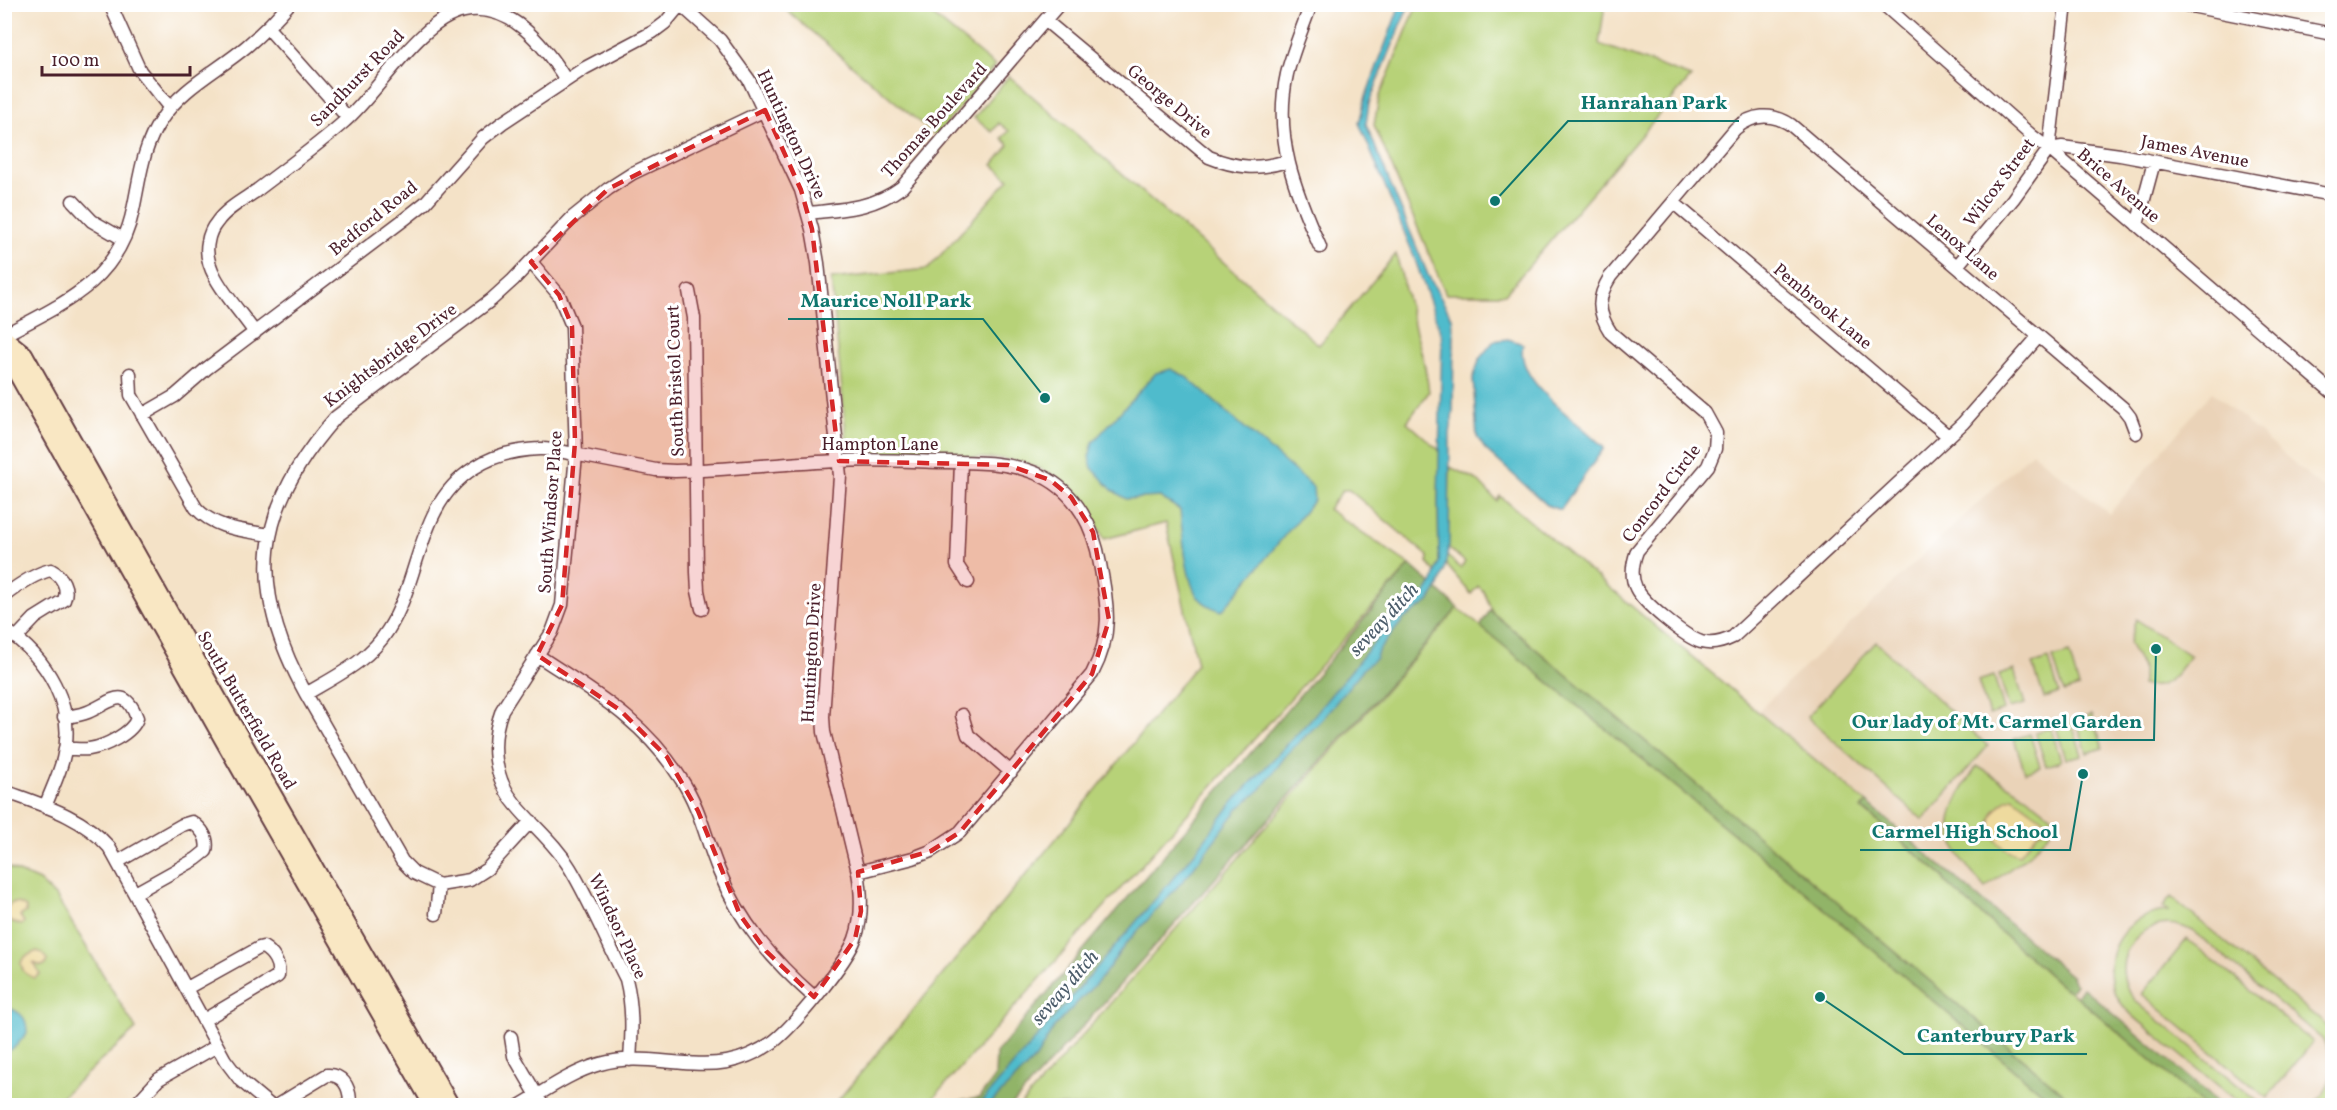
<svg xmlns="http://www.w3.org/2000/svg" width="2337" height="1110" font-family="Vollkorn,serif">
<rect width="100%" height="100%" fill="#fff"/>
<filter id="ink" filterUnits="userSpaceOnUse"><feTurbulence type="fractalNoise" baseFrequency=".0167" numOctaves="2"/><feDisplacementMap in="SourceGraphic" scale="12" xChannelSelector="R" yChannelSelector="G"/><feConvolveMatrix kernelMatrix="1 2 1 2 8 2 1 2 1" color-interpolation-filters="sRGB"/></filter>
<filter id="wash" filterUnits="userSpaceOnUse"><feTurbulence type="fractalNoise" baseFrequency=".008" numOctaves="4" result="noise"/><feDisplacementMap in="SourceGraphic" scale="24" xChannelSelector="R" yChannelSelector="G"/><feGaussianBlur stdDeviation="1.35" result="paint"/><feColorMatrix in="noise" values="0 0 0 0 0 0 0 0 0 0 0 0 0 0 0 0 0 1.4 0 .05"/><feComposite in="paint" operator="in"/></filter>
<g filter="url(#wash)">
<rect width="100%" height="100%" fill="#f4e2c7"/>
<!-- built -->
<path fill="#ead3b8" d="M 2212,392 L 2332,496 L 2332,1105 L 2221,1105 L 2082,987 L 2076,996 L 2070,991 L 2074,984 L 2072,977 L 1758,711 L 2032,452 L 2109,514 Z"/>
<!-- green -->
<path fill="#b7d278" stroke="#807852" stroke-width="1.5" d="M 780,5 L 920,5 L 995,66 L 936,136 Z
M 1417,5 L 1605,5 L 1599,44 L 1691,77 L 1505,294 L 1446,294 L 1374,125 L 1379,98 Z
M 1009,76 L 1319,345 L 1396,254 L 1426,371 L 1429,392 L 1407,422 L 1440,451 L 1438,500 L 1439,562 L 1436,572 L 1428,564 L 1428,556 L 1349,490 L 1343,490 L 1328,509 L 1410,565 L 927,1105 L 834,1105 L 1075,816 L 1197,664 L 1166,523 L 1104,539 C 1084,492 1054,466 1003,459 L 848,452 L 831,279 L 928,269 L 1009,179 L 993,165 L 1009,145 L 1002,138 L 1009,131 L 999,123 L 992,132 L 974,118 Z
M 1450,467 L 1477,480 L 1497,501 L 1500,496 L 1867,803 L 1862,809 L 1944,877 L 1945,882 L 2064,988 L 2070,991 L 2204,1105 L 2077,1105 L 1493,613 L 1484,592 L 1478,586 L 1471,594 L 1445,563 L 1447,556 L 1461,568 L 1465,562 L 1448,548 Z
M 1458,608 L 1801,889 L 2056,1105 L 1020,1106 Z
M 2136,619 L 2190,656 C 2174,675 2169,691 2142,685 L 2142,668 L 2129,643 Z
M 1876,642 L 1988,746 L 1923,820 L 1807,717 Z
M 2069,653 L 2079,687 L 2064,692 L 2053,658 Z
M 2049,659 L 2059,693 L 2044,698 L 2033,664 Z
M 2014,670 L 2025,704 L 2009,708 L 1999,675 Z
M 1994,676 L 2004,710 L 1989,715 L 1978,681 Z
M 2092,715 L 2103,748 L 2087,753 L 2076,720 Z
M 2071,721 L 2082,755 L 2066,759 L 2056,726 Z
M 2051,728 L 2061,761 L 2046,766 L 2035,732 Z
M 2030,734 L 2040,767 L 2025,772 L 2014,739 Z
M 1977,766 L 2026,796 L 2051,816 L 2053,828 L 2031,853 L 1985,888 C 1941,839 1940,822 1977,766 Z
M 4,866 L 39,881 L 57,898 L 136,1029 L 52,1105 L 5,1105 Z
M 2171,897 L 2332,1030 L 2332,1103 L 2330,1105 L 2311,1105 C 2334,1090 2337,1062 2322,1039 L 2197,934 C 2148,900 2096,962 2139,1004 L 2262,1105 L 2242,1105 C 2215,1083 2188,1061 2160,1038 C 2146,1026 2127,1014 2117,997 C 2107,979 2108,957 2118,940 C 2129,922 2148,912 2168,911 L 2163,907 Z
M 2187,939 L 2313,1042 L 2267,1098 L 2142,994 Z"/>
<!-- forest -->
<path fill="#91b468" stroke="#6e6a4a" stroke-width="1.5" d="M 1410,565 L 1458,608 L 1012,1105 L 947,1106 L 949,1103 L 979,1098 L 995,1077 L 996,1053 Z
M 1491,609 L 1493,613 L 2077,1105 L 2056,1105 L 1801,889 L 1481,627 L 1483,621 Z
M 1867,803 L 2072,977 L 2075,984 L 2070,991 L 2064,988 L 1945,882 L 1944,877 L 1862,808 Z
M 2082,987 L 2221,1105 L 2204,1105 L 2076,996 Z"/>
<!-- sand -->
<path fill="#eeda9e" stroke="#9c7c64" stroke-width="1.5" d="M 2013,797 L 2047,822 L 2045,830 L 2039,831 L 2019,855 C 1986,845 1979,812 2013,797 Z
M 12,903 L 18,903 L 26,907 L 26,912 L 20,916 L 24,922 L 22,925 L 11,922 L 5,916 L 5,909 Z
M 37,951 L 42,953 L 47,960 L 45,965 L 41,966 L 34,963 L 40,974 L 35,978 C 26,975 21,971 21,962 L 26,956 Z"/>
<!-- water -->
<path fill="#50bbcc" stroke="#4d6d7c" stroke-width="1.5" d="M 1400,5 L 1409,5 L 1369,103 L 1366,124 L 1428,275 L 1452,318 L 1454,335 L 1453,411 L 1450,434 L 1449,545 L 1444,572 L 1439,586 L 1429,602 L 1404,619 L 1378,651 L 1376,658 L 1364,668 L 1321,721 L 1287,754 L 1261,789 L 1239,808 L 1187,876 L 1125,945 L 1103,976 L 1054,1027 L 1036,1058 L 989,1105 L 979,1105 L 1193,855 L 1232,803 L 1311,719 L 1387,627 L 1425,594 L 1433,582 L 1439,562 L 1438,500 L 1442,336 L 1412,251 L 1359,123 L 1366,96 Z
M 1508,339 L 1523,344 C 1514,383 1580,421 1604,448 L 1560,510 L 1547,505 L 1485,449 L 1477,437 L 1473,378 L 1480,358 L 1494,341 Z
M 1171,369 L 1185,376 L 1313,487 L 1314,500 L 1222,611 C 1213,608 1205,605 1198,597 C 1186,582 1182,530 1180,510 L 1160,497 L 1126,499 L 1112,490 L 1092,468 L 1089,457 L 1093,442 L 1156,373 Z
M 12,1009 C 24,1015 27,1020 27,1033 L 17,1045 L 5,1054 L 5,1010 Z"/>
</g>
<g filter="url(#ink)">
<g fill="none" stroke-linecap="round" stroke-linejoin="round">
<!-- street casing -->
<g stroke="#643c42" stroke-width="15">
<path id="street" d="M 110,4 L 140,71 L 170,108
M 1311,4 C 1303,27 1293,50 1287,74 C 1273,137 1295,191 1320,247
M 1883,4 L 2032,136 L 2049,149 L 2332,392
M 2181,4 L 2332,34
M 1046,21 L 1209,157 C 1236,168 1258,170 1287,161
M 268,28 L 348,118
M 2049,149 L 2062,147 L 2120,155 L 2332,195
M 73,201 L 92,221 L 123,239
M 1674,203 L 1948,436
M 808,213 C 844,209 872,209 902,187 L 1059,4
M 2137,225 L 2154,162
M 531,262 L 559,295 L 572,326 L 576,455 L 562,605 L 552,632 L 502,710 C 490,742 493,778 516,805 C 534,827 555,843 570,868 C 591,903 607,942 626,979 C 633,1007 632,1032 630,1060
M 1957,266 L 2013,199 L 2049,149 L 2066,4
M 689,291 L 694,318 L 697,572 L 698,591 L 702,609
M 255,333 C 239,308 201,273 208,242 C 209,235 212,228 217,222 C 226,209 243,200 256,191 C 286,168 317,146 345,121 C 379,92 420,19 464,11 C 511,2 544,45 566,80
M 4,335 C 62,304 118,282 133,210 C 140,178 142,148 161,120 C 181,88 219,70 247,46 C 262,33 276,19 289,4
M 2039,336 L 1963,423 L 1733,637 C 1723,642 1712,645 1701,642 C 1685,637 1643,603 1636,588 C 1630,576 1633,562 1637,551 L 1708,466 L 1715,449 L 1716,433 L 1705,413 L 1611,333 C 1597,312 1597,298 1610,277 L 1735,129 C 1752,114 1771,112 1791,125 L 2123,408 L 2130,417 L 2136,433
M 130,374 L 131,395 L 196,508 C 215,529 243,530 269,535
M 142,415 L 175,396 L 206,369 L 406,218 L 425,203 L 483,138 L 502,123 L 585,68 L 653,32 L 665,23 L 680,5
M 961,462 L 957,565 L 968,582
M 4,596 C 17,586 35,573 51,570 C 62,576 69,588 64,600 L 35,618 L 17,637
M 4,629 C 47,657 77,707 63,759 C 59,775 51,791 45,807
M 537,655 C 594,693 643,719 681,779 C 700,807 706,840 719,871 C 740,923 773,961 814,997
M 306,694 C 336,676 369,661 388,630 C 422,577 416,505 474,468 C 494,455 515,450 539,449 C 552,448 566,453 579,455 C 605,460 630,465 656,470 L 675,471 C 730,470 784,463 839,461 C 872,459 906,461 939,462 C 974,462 1011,461 1042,476 C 1077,493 1094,528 1100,564 C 1108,607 1113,634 1092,674 L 960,832 L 931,851 L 913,858 L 858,872
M 962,715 L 968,735 L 1011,772
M 64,717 C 72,716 81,715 88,712 C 112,702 124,684 137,718 C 133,733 104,747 89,749 C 81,750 73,749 65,748
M 4,791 C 42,805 82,816 109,847 L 225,1060 L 241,1081 L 271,1106
M 531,821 L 487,869 L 470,880 L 439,885 L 414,873 L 402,861 L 306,694 C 247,587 254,509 336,417 L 491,300 L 513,280 L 573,217 L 608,189 L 633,173 L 765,110
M 119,861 L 182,825 L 192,822 C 202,829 209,838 206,851 L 196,859 L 135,893
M 436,914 L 439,885
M 187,988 L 259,948 L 263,947 C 273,953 280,964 278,976 L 204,1020
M 511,1037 L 514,1056 L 543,1106
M 134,1106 L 159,1079 L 217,1046
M 276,1106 L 327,1075 C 342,1074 349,1086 350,1100 L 345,1106
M 519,1106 C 545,1091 571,1072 600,1064 C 641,1052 686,1069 727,1062 C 743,1059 760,1051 773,1042 C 794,1026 846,963 855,939 C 863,917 862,895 858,872 L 824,732 L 823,717 L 840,476 L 818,263 L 812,229 L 801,190 L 749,80 L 720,40 L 680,4"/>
</g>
<!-- secondary casing -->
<g stroke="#643c42" stroke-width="20">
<path id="secondary" d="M 4,338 L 24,354 L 225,711 L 451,1106
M 4,342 L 10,361 L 227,746 L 433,1106"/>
</g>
<!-- street -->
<use href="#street" stroke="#fff" stroke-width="12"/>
<!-- secondary -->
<use href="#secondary" stroke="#f9e7c3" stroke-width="16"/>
</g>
</g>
<!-- marked area -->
<path fill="#d62828" fill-opacity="0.2" stroke="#d62828" stroke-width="4.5" stroke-dasharray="12 8" stroke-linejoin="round" d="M 765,110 L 801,190 L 812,229 L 839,461 L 1008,465 L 1050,480 L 1071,497 L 1093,532 L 1109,620 L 1092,674 L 960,832 L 931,851 L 858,872 L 861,911 L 855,939 L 814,997 L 766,951 L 740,915 L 698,811 L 667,757 L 620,710 L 537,655 L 562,605 L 575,442 L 572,326 L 559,295 L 531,262 L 608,189 Z"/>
<g text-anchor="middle" stroke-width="6" stroke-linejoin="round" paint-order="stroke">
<!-- street labels -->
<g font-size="18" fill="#4a1f2b" stroke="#fff">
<text transform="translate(357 78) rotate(-46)" y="6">Sandhurst Road</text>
<text transform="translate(1170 101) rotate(40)" y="6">George Drive</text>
<text transform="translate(934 120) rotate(-48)" y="6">Thomas Boulevard</text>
<text transform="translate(792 134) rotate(65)" y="6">Huntington Drive</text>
<text transform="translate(2195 151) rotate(11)" y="6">James Avenue</text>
<text transform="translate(1999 182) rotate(-53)" y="6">Wilcox Street</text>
<text transform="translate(2119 185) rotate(41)" y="6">Brice Avenue</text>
<text transform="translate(373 218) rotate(-39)" y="6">Bedford Road</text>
<text transform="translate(1963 247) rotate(41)" y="6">Lenox Lane</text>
<text transform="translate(1823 306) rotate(40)" y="6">Pembrook Lane</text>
<text transform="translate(390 355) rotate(-37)" y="6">Knightsbridge Drive</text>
<text transform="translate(675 381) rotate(-92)" y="6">South Bristol Court</text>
<text x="880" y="450">Hampton Lane</text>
<text transform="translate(1661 493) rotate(-53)" y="6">Concord Circle</text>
<text transform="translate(550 512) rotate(-86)" y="6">South Windsor Place</text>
<text transform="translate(811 653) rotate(-87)" y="6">Huntington Drive</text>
<text transform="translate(247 710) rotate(60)" y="6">South Butterfield Road</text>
<text transform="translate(618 926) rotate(65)" y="6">Windsor Place</text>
</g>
<!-- water labels -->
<g font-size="20" font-style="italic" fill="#4c5d6b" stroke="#fff">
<text transform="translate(1383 619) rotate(-47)" y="7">seveay ditch</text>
<text transform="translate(1064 987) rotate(-49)" y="7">seveay ditch</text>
</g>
</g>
<!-- callouts -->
<path fill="none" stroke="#0f766e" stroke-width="2" d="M1495 201L1568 121H1739M1045 398L983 319H788M2156 649L2154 740H1841M2083 774L2070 850H1860M1820 997L1904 1054H2087"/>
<g fill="#0f766e" stroke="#fff" stroke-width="2">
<circle cx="1495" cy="201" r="6"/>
<circle cx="1045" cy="398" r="6"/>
<circle cx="2156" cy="649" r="6"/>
<circle cx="2083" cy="774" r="6"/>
<circle cx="1820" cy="997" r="6"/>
</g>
<g font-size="20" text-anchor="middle" font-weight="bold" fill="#0f766e" stroke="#fff" stroke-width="6" stroke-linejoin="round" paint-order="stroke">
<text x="1654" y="109">Hanrahan Park</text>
<text x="886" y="307">Maurice Noll Park</text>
<text x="1997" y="728">Our lady of Mt. Carmel Garden</text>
<text x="1965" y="838">Carmel High School</text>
<text x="1996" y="1042">Canterbury Park</text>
</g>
<!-- margin -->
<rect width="2337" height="1110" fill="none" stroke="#fff" stroke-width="24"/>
<!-- scale -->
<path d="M42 66v9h148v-9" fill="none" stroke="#4a1f2b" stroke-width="3"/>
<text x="51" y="66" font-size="18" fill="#4a1f2b" stroke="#ffffff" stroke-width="4.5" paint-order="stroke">100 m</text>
</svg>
